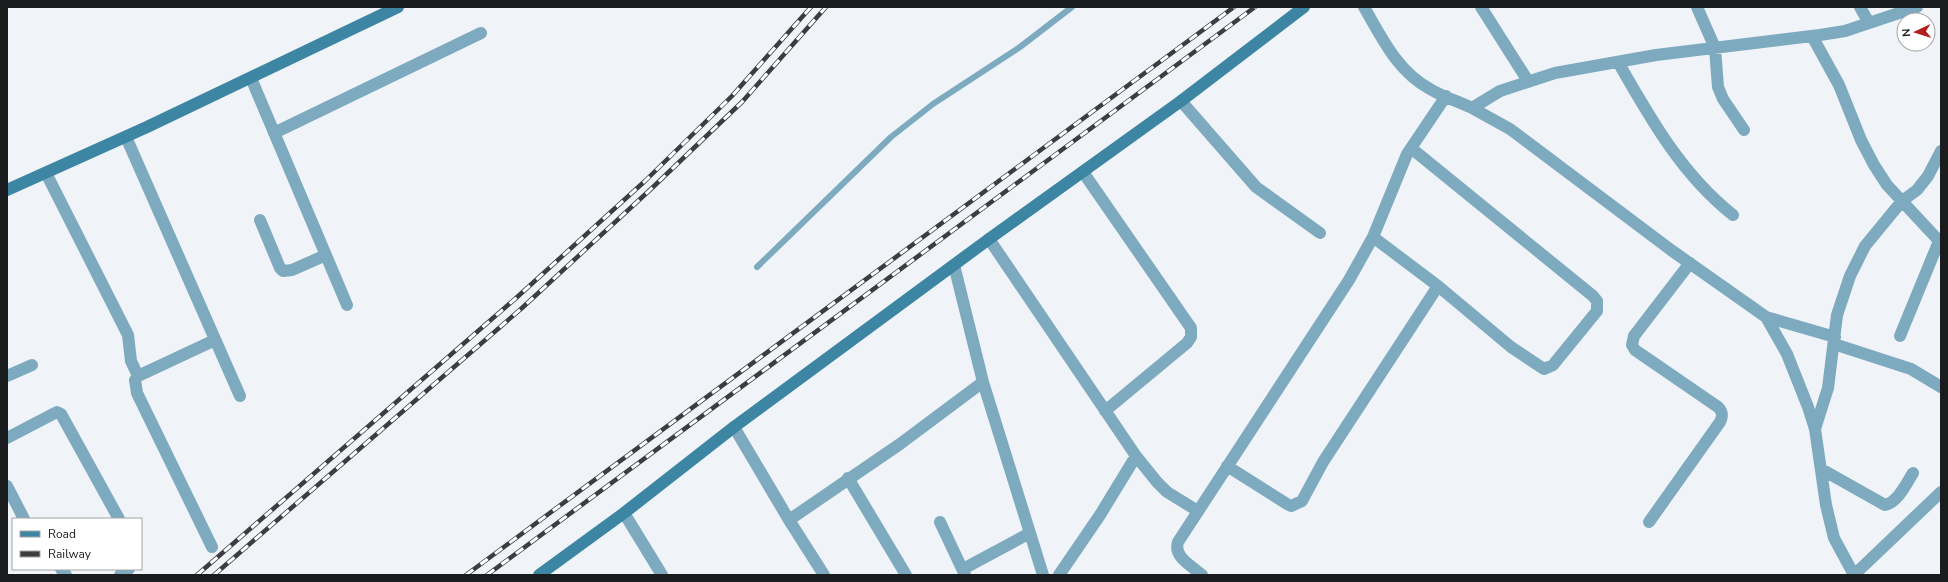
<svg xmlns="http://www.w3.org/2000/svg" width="1948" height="582" font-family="'Nunito Sans',sans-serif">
<rect width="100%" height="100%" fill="#f0f3f8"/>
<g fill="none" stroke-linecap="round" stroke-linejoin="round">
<!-- lane -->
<path stroke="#7daabe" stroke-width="6" d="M 757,267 L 891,137 L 933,104 L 1020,47 L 1072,7"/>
<!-- street -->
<path stroke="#7daabe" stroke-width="12" d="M 1364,7 C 1382,38 1397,71 1430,89 C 1443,97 1458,101 1472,108 L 1500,91 L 1555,73 L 1656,55 L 1820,35 L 1845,31 L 1917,7
M 1481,7 L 1528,81
M 1697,7 L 1715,48 L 1718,87 L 1723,99 L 1744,130
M 1860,7 L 1869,23
M 1812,36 L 1839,85 L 1861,140 L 1874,165 L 1887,185 L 1941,243
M 1618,62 C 1650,118 1682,175 1733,215
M 251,78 L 347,305
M 1181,101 L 1256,187 L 1320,233
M 1472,108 L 1510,129 L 1671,250 L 1766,317 L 1787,354 L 1808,407 L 1815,429 L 1826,505 L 1834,538 L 1854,575
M 274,133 L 481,33
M 126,137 L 240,396
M 1083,172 L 1191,328 L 1191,337 L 1187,343 L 1105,411
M 46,173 L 128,335 L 131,361 L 138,376
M 260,220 L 280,268 L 283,271 L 292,270 L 326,255
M 1373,237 L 1438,286 L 1511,347 L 1544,369 L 1553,365 L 1597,311 L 1597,301 L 1593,296 L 1411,148
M 989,239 L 1136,456 L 1157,482 L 1167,492 L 1198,511
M 954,265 L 983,382 L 1043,575
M 1766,317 L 1835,337
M 1900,336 L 1939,241
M 1834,344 L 1911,369 L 1941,387
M 7,376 L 32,365
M 734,427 L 789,520 L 824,575
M 1815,429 L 1828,388 L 1837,315 L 1850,276 L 1865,246 L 1902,201 L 1917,190 L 1928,176 L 1941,151
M 7,438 L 53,414 L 57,412 L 61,414 L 119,519
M 1227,466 L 1287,504 L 1291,506 L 1302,501 L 1323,462 L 1438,286
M 1821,469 L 1885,505 C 1898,502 1906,484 1913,473
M 848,478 L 906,575
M 7,486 L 24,519
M 624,513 L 662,575
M 789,520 L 900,444 L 983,382
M 940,522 L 965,575
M 1649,522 L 1720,422 C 1723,416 1723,412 1718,407 L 1635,350 L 1632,345 L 1634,336 L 1690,263
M 212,547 L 137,393 L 135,380 L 138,376 L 215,340
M 61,569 L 66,575
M 963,569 L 1030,533
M 120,575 L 129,569
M 1059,575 L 1100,515 L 1136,456
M 1202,575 C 1192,566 1173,557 1178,542 L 1349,280 L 1373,237 L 1407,154 L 1446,96
M 1854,575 L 1941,492"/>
<!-- secondary -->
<path stroke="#3c86a4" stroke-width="12" d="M 7,190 L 147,127 L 398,7
M 539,575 L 624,513 L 734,427 L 989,239 L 1181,101 L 1304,7"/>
<!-- rail casing -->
<g stroke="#3c3d40" stroke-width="4.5">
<path id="rail" d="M 197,575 L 515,299 L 645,181 L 732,96 L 811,7
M 214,575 L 522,308 L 651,189 L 742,102 L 826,7
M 466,575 L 1234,7
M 487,575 L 1255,7"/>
</g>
<!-- rail -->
<use href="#rail" stroke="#fff" stroke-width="3" stroke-dasharray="9" stroke-linecap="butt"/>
</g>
<!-- border -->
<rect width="1948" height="582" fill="none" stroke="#1a1b1d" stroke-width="16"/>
<!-- legend -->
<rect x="12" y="518" width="130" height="52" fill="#ffffff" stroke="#a3a4a5"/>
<rect x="20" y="531" width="20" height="6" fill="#3c86a4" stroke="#a3a4a5"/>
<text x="48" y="538" font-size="12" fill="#1a1b1d">Road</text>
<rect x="20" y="551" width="20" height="6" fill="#3c3d40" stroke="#a3a4a5"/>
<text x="48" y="558" font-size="12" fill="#1a1b1d">Railway</text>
<!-- north arrow -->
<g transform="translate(1916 32) rotate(266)"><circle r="19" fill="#ffffff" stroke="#a3a4a5"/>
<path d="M0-3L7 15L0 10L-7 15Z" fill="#b01f1b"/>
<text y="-6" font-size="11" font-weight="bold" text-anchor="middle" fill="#1a1b1d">N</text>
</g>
</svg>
